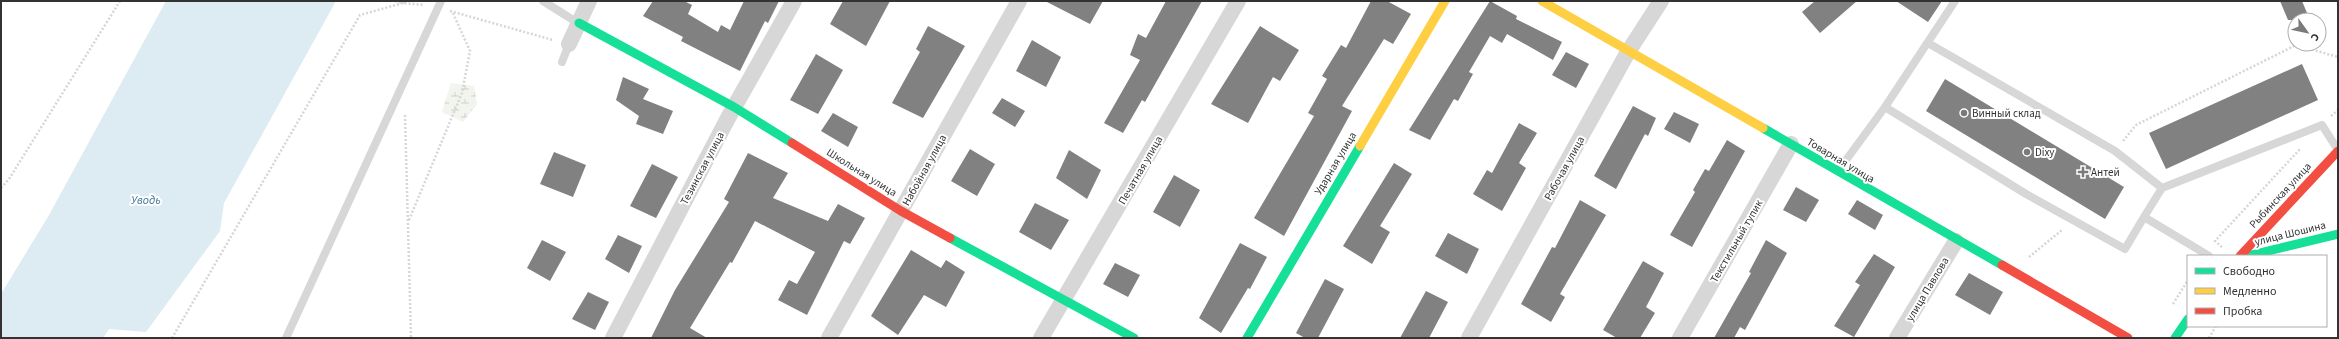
<svg xmlns="http://www.w3.org/2000/svg" width="2339" height="339" font-family="'Source Sans 3',sans-serif">
<defs>
<pattern id="wetland-marsh" width="20" height="14" patternUnits="userSpaceOnUse"><rect width="20" height="14" fill="#f1f5ed"/><path d="M1 5h8M5 5V1M11 12h8M15 12V8" fill="none" stroke="#cfd2cc"/></pattern>
</defs>
<rect width="100%" height="100%" fill="#fff"/>
<!-- wetland -->
<path fill="url(#wetland-marsh)" d="M 451,83 L 474,86 L 477,104 L 463,122 L 442,112 Z"/>
<!-- water -->
<path fill="#ddebf3" d="M 166,1 L 336,1 L 224,203 L 220,231 L 146,332 L 109,329 L 103,338 L 1,338 L 1,294 L 49,215 Z"/>
<!-- building -->
<path fill="#818181" d="M 653,1 L 684,1 L 692,5 L 688,14 L 718,32 L 721,25 L 730,30 L 744,1 L 779,1 L 768,23 L 765,21 L 740,71 L 681,41 L 683,37 L 643,16 Z
M 843,1 L 890,1 L 866,46 L 830,24 Z
M 1045,1 L 1103,1 L 1090,24 Z
M 1166,1 L 1202,1 L 1145,102 L 1142,100 L 1123,133 L 1104,123 L 1140,60 L 1130,55 L 1138,34 L 1146,38 Z
M 1371,1 L 1387,1 L 1411,14 L 1393,44 L 1384,39 L 1342,106 L 1352,111 L 1284,236 L 1254,218 L 1314,116 L 1308,113 L 1327,79 L 1322,76 L 1341,45 L 1346,48 Z
M 1490,1 L 1517,16 L 1516,19 L 1562,42 L 1553,60 L 1507,34 L 1502,43 L 1490,36 L 1469,72 L 1473,74 L 1458,101 L 1454,99 L 1430,140 L 1409,130 Z
M 1815,1 L 1857,1 L 1820,33 L 1802,12 Z
M 1896,1 L 1942,1 L 1928,22 Z
M 2280,1 L 2302,1 L 2310,20 L 2288,20 Z
M 928,26 L 965,46 L 923,118 L 892,103 L 920,52 L 916,49 Z
M 1260,26 L 1299,50 L 1280,81 L 1273,77 L 1248,123 L 1211,104 Z
M 1032,40 L 1061,57 L 1046,87 L 1016,71 Z
M 1566,52 L 1589,64 L 1576,88 L 1552,75 Z
M 816,54 L 843,70 L 818,114 L 790,100 Z
M 2302,64 L 2318,100 L 2166,169 L 2149,133 Z
M 623,77 L 649,89 L 643,99 L 673,111 L 663,134 L 636,124 L 639,116 L 616,100 Z
M 1945,79 L 2124,187 L 2105,219 L 1926,111 Z
M 1002,98 L 1025,111 L 1015,127 L 992,113 Z
M 1633,106 L 1656,118 L 1648,136 L 1645,134 L 1616,189 L 1594,176 Z
M 1674,112 L 1699,124 L 1690,143 L 1664,129 Z
M 833,113 L 858,127 L 848,147 L 821,131 Z
M 1519,123 L 1537,133 L 1519,163 L 1526,168 L 1502,211 L 1473,194 L 1487,170 L 1492,173 Z
M 1727,140 L 1745,151 L 1692,247 L 1670,235 L 1695,192 L 1693,190 L 1705,169 L 1709,171 Z
M 970,149 L 995,164 L 977,196 L 951,181 Z
M 1069,150 L 1101,170 L 1087,199 L 1056,178 Z
M 554,152 L 586,165 L 573,197 L 540,184 Z
M 748,153 L 788,173 L 773,198 L 828,221 L 838,204 L 865,218 L 850,244 L 844,241 L 807,315 L 778,300 L 789,280 L 797,284 L 815,252 L 755,221 L 732,263 L 730,262 L 690,328 L 707,338 L 651,338 L 675,290 L 729,202 L 724,199 Z
M 1394,163 L 1412,174 L 1380,226 L 1390,232 L 1372,264 L 1343,246 Z
M 652,164 L 678,177 L 656,218 L 630,206 Z
M 1174,175 L 1200,190 L 1180,227 L 1153,212 Z
M 1796,187 L 1819,200 L 1806,222 L 1783,210 Z
M 1580,200 L 1606,215 L 1560,294 L 1565,297 L 1551,322 L 1521,304 L 1552,247 L 1555,248 Z
M 1857,200 L 1883,215 L 1875,230 L 1848,214 Z
M 1035,203 L 1069,220 L 1051,250 L 1019,232 Z
M 1448,233 L 1479,249 L 1467,274 L 1435,256 Z
M 618,235 L 642,246 L 629,273 L 605,259 Z
M 542,240 L 566,252 L 550,281 L 527,268 Z
M 1766,240 L 1787,253 L 1745,330 L 1740,327 L 1734,338 L 1714,338 L 1751,273 L 1749,272 Z
M 1240,243 L 1267,257 L 1250,289 L 1248,288 L 1221,333 L 1199,318 Z
M 911,250 L 941,268 L 946,260 L 965,272 L 946,307 L 924,295 L 898,335 L 871,316 Z
M 1874,254 L 1895,267 L 1854,337 L 1834,326 L 1860,285 L 1855,282 Z
M 1643,261 L 1664,273 L 1646,307 L 1655,313 L 1640,338 L 1617,338 L 1603,330 Z
M 1115,263 L 1140,275 L 1128,297 L 1103,284 Z
M 1969,273 L 2003,292 L 1990,315 L 1955,295 Z
M 1325,279 L 1344,289 L 1318,338 L 1305,338 L 1296,333 Z
M 1426,291 L 1448,302 L 1429,338 L 1400,338 Z
M 588,292 L 609,302 L 595,330 L 572,319 Z"/>
<g fill="none" stroke-linecap="round" stroke-linejoin="round">
<!-- path -->
<path stroke="#d6d6d6" stroke-width="2.5" stroke-dasharray="2 2" stroke-linecap="butt" d="M 395,1 L 403,3 L 404,1
M 450,11 L 553,40
M 405,115 L 411,338
M 2331,116 L 2338,110
M 2123,141 L 2136,125 L 2296,45 L 2338,57
M 1,188 L 9,179 L 120,1
M 409,220 L 462,93 L 470,51 L 452,11
M 2222,247 L 2215,241 L 2300,149
M 2029,257 L 2062,230
M 2173,304 L 2188,280
M 172,338 L 360,15 L 403,3 L 424,5
M 2209,338 L 2216,326"/>
<!-- lane -->
<path stroke="#d7d7d7" stroke-width="8" d="M 543,1 L 578,23
M 1928,43 L 2115,151 L 2162,188
M 562,62 L 569,44
M 1885,107 L 1955,1
M 1838,171 L 1885,107 L 2026,194 L 2125,249 L 2144,217
M 2209,256 L 2144,217 L 2162,188 L 2322,125 L 2338,150
M 286,338 L 441,1"/>
<!-- street -->
<path stroke="#d7d7d7" stroke-width="16" d="M 569,44 L 589,1
M 613,338 L 728,118 L 794,1
M 829,338 L 1019,1
M 1041,338 L 1238,1
M 1469,338 L 1628,52 L 1661,1
M 1680,338 L 1791,144
M 1897,338 L 1956,241"/>
<!-- fast -->
<path stroke="#16e098" stroke-width="9" d="M 579,23 L 734,107 L 792,143
M 1763,128 L 2002,265
M 950,238 L 1134,338
M 2247,256 L 2338,234
M 1247,338 L 1360,146
M 2175,338 L 2188,319"/>
<!-- slow -->
<path stroke="#ffcf43" stroke-width="9" d="M 1542,1 L 1763,128
M 1360,146 L 1445,1"/>
<!-- jam -->
<path stroke="#f24e42" stroke-width="9" d="M 792,143 L 901,211 L 950,238
M 2240,256 L 2338,151
M 2002,265 L 2128,338"/>
</g>
<!-- markers -->
<g fill="#7a7a7a" stroke="#fff" stroke-width="1.5">
<circle cx="1964" cy="113" r="4"/>
<circle cx="2027" cy="152" r="4"/>
<path d="M2081 166h4v4h4v4h-4v4h-4v-4h-4v-4h4z"/>
</g>
<g text-anchor="middle" stroke-width="4" stroke-linejoin="round" paint-order="stroke">
<!-- poi labels -->
<g font-size="11" fill="#333" stroke="#fff" text-anchor="start">
<text x="1972" y="117">Винный склад</text>
<text x="2035" y="156">Dixy</text>
<text x="2091" y="176">Антей</text>
</g>
<!-- street labels -->
<g font-size="11" fill="#333" stroke="#fff">
<text transform="translate(1841 160) rotate(31)" y="4">Товарная улица</text>
<text transform="translate(1335 163) rotate(-59)" y="4">Ударная улица</text>
<text transform="translate(702 168) rotate(-62)" y="4">Тезинская улица</text>
<text transform="translate(1564 168) rotate(-61)" y="4">Рабочая улица</text>
<text transform="translate(924 170) rotate(-61)" y="4">Набойная улица</text>
<text transform="translate(1140 170) rotate(-60)" y="4">Печатная улица</text>
<text transform="translate(862 172) rotate(32)" y="4">Школьная улица</text>
<text transform="translate(2280 195) rotate(-47)" y="4">Рыбинская улица</text>
<text transform="translate(2290 233) rotate(-14)" y="4">улица Шошина</text>
<text transform="translate(1736 241) rotate(-60)" y="4">Текстильный тупик</text>
<text transform="translate(1927 289) rotate(-59)" y="4">улица Павлова</text>
</g>
<!-- water labels -->
<g font-size="12" font-style="italic" fill="#3f7597" stroke="#fff">
<text x="146" y="204">Уводь</text>
</g>
</g>
<!-- border -->
<rect width="2339" height="339" fill="none" stroke="#333333" stroke-width="4"/>
<!-- legend -->
<rect x="2187" y="255" width="140" height="72" fill="#ffffff" stroke="#adadad"/>
<rect x="2195" y="268" width="20" height="6" fill="#16e098" stroke="#adadad"/>
<text x="2223" y="275" font-size="12" fill="#333333">Свободно</text>
<rect x="2195" y="288" width="20" height="6" fill="#ffcf43" stroke="#adadad"/>
<text x="2223" y="295" font-size="12" fill="#333333">Медленно</text>
<rect x="2195" y="308" width="20" height="6" fill="#f24e42" stroke="#adadad"/>
<text x="2223" y="315" font-size="12" fill="#333333">Пробка</text>
<!-- north arrow -->
<g transform="translate(2307 32) rotate(123)"><circle r="19" fill="#ffffff" stroke="#adadad"/>
<path d="M0-3L7 15L0 10L-7 15Z" fill="#7a7a7a"/>
<text y="-6" font-size="11" font-weight="bold" text-anchor="middle" fill="#333333">С</text>
</g>
</svg>
